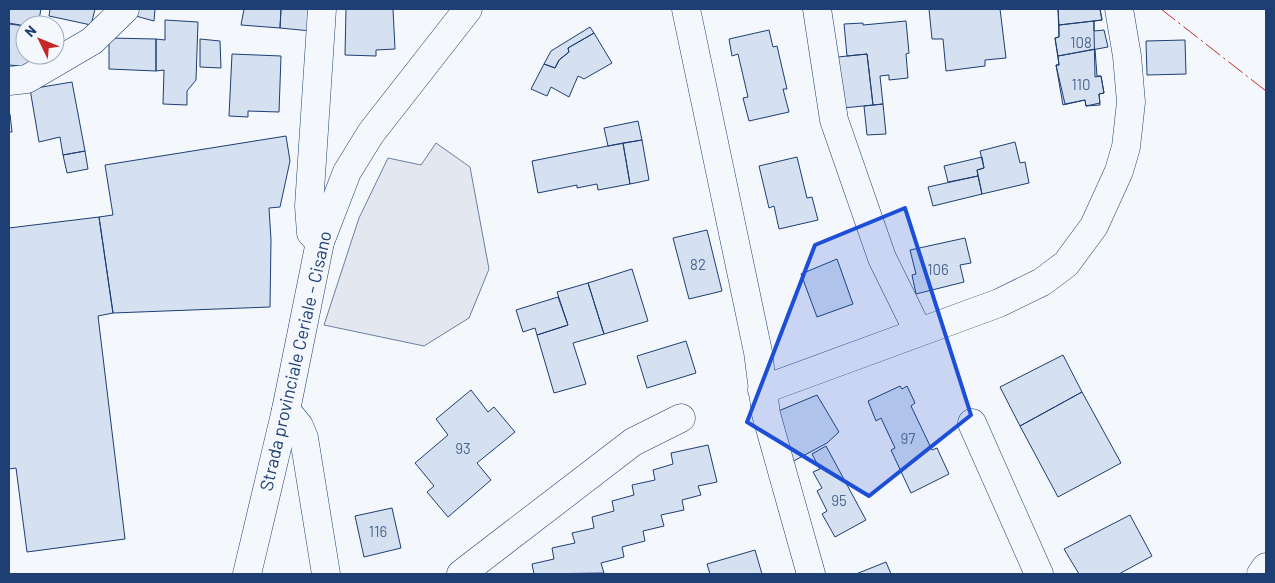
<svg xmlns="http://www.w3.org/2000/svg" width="1275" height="583" font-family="Barlow,sans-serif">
<rect width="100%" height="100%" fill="#f4f7fb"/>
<!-- parking -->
<path fill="#e3e8f0" stroke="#687fa3" d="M 436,143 L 470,167 L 489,269 L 469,318 L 424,346 L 324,325 L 359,218 L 388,158 L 421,165 Z"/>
<!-- building -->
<path fill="#d5e0f0" stroke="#1d3f73" d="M 9,9 L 41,9 L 38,25 L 25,26 L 9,23 Z
M 50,9 L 95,9 L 91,25 L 49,16 Z
M 133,9 L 155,9 L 154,21 L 132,15 Z
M 244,9 L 281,9 L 280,28 L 241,25 Z
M 281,9 L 313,9 L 311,31 L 280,28 Z
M 346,9 L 393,9 L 395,49 L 376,50 L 376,56 L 345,55 Z
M 929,9 L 1000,9 L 1006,58 L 985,60 L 985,66 L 946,71 L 943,39 L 932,39 Z
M 1058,9 L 1100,9 L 1102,20 L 1094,21 L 1094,31 L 1095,77 L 1101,76 L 1104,93 L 1099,94 L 1100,103 L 1086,106 L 1085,100 L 1063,105 L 1056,65 L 1059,65 L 1055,38 L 1059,37 Z
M 1058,9 L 1100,9 L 1102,20 L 1059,25 Z
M 165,20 L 198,22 L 196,80 L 187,91 L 187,105 L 163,104 L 164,70 L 156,71 L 156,39 L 165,40 Z
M 906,21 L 909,53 L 906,54 L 908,78 L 889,80 L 889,75 L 880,76 L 883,104 L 873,105 L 867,54 L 847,56 L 844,24 L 863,23 L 863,25 Z
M 1094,21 L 1094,31 L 1104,30 L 1108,47 L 1058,56 L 1055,38 L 1059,37 L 1059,25 Z
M 9,24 L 25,26 L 25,55 L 34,55 L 32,67 L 9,65 Z
M 590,27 L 594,33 L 568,48 L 569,52 L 559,60 L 555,68 L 544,64 L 551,51 Z
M 769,30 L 773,47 L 777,46 L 787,89 L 783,89 L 789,112 L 749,121 L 743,98 L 748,97 L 738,54 L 732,56 L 729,39 Z
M 594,33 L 612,63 L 584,79 L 578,76 L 569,97 L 551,87 L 547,96 L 531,89 L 544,64 L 555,68 L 559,60 L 569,52 L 568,48 Z
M 109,38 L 156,39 L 156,71 L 109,69 Z
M 200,39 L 220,41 L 221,68 L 200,67 Z
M 1185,40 L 1186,74 L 1147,75 L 1146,41 Z
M 1095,49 L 1097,76 L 1101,76 L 1104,93 L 1099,94 L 1100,105 L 1086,106 L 1085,100 L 1065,104 L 1056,65 L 1059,65 L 1058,56 Z
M 232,54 L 281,56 L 279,112 L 248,111 L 248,117 L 229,116 Z
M 867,54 L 873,105 L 843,108 L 838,57 Z
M 72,82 L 85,151 L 63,155 L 60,137 L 39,142 L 30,89 Z
M 883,104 L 886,134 L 867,135 L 864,106 Z
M 9,114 L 10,114 L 12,132 L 9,132 Z
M 638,121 L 642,140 L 608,146 L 604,128 Z
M 286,136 L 290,161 L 280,207 L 269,208 L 271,240 L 270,307 L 113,313 L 99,217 L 113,215 L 105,165 Z
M 642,140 L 649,180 L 630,184 L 623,143 Z
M 1015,142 L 1020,163 L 1025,162 L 1029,183 L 982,194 L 977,170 L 984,168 L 980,151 Z
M 623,143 L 630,184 L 598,190 L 597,184 L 577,188 L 577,185 L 538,193 L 532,161 Z
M 85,151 L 88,169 L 67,173 L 63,155 Z
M 797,157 L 807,198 L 812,197 L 818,220 L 779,229 L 774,206 L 769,208 L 759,166 Z
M 982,157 L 984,168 L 977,170 L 978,176 L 948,182 L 944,166 Z
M 978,176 L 982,194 L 933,206 L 928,187 Z
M 99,217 L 113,313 L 98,316 L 125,539 L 27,552 L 16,468 L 9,469 L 9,228 Z
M 707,230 L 722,291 L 689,299 L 673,238 Z
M 965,238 L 971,263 L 960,265 L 964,282 L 916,294 L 912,275 L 916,274 L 910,250 Z
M 837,259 L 853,304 L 817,317 L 801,274 Z
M 632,269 L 648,321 L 604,334 L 588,283 Z
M 588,283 L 604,334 L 573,343 L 586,384 L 554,393 L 537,335 L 568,325 L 557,292 Z
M 558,297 L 568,325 L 537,335 L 535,328 L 523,332 L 516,310 Z
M 686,341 L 696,373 L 647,388 L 637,356 Z
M 1063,355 L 1082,392 L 1020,426 L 1000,387 Z
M 900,386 L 902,389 L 907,386 L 915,403 L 911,406 L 932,450 L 937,448 L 949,474 L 911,493 L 891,450 L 895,448 L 881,418 L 876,421 L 868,401 Z
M 471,390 L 488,412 L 494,407 L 515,432 L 477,463 L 491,480 L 448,517 L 427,492 L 434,486 L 415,463 L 448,435 L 436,419 Z
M 1082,392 L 1121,463 L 1058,497 L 1020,426 Z
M 817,395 L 839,432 L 827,443 L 790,463 L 776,412 Z
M 708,445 L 717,482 L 698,486 L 701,495 L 682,500 L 684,510 L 661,515 L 664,526 L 643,531 L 645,541 L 622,547 L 624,557 L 601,563 L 604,573 L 534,574 L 532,564 L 554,559 L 552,548 L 575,543 L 572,533 L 594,528 L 592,517 L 614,511 L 612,501 L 634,495 L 632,485 L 655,480 L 653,470 L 673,464 L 671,453 Z
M 826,446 L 866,520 L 835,537 L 822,514 L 827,511 L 817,491 L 822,488 L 813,472 L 820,469 L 812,454 Z
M 392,508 L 401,548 L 364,557 L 355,516 Z
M 1130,515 L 1152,556 L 1119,574 L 1079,574 L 1064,549 Z
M 755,550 L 762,574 L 710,574 L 707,564 Z
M 886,562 L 891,574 L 856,574 Z"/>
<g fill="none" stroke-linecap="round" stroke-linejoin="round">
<!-- minor casing -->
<g stroke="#1d3f73" stroke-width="29">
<path id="minor" d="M 686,9 L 758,352 L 766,414 L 811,574
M 817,9 L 834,120 L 882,258 L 918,331
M 9,81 L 27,79 L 92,41 L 125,9
M 320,242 L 311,233 L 309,206 L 322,9
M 762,390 L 999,303 L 1042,282 L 1066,264 L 1094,226 L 1119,171 L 1126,147 L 1131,102 L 1127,56 L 1119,9
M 286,410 L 299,426 L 304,438 L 326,574
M 972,423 L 1039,574
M 461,574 L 633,442 L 681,418
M 1261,574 L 1266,567"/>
</g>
<!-- major casing -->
<g stroke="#1d3f73" stroke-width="29">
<path id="major" d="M 247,574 L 286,410 L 320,242 L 347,172 L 371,133 L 468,9"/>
</g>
<!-- minor -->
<use href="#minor" stroke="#f4f7fb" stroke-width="28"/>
<!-- major -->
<use href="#major" stroke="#f4f7fb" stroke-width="28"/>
<!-- power -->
<path stroke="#c62828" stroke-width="1" stroke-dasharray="18 4 2.5 4" stroke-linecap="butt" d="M 1161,9 L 1266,91"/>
</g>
<!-- marked area -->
<path fill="#1d4ed8" fill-opacity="0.2" stroke="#1d4ed8" stroke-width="4" stroke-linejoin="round" d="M 905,208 L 971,415 L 869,496 L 747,422 L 815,245 Z"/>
<g text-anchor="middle" stroke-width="4" stroke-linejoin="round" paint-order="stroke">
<!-- number labels -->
<g font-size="15" fill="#4b6792">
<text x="1081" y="48">108</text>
<text x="1081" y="90">110</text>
<text x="698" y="270">82</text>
<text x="938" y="275">106</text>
<text x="908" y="444">97</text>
<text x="463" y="454">93</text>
<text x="839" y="506">95</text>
<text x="378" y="537">116</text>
</g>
<!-- street labels -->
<g font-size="18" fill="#1d3f73" stroke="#f4f7fb">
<text transform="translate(296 361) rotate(-77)" y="6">Strada provinciale Ceriale - Cisano</text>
</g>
</g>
<!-- border -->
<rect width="1275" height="583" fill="none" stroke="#1d3f73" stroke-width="20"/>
<!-- north arrow -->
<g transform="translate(40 40) rotate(313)"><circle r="24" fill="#f4f7fb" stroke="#9eadc5"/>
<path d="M0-4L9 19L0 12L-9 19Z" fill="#c62828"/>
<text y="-8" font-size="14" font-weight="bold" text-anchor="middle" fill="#1d3f73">N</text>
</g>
</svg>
